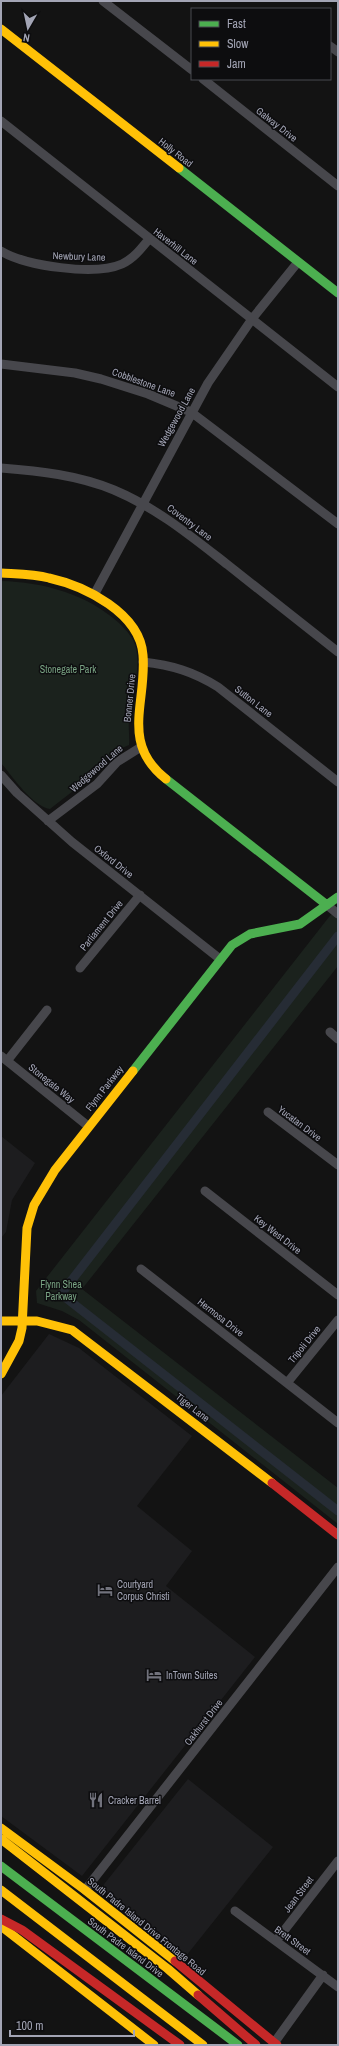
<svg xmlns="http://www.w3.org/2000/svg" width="339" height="2046" font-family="'Archivo Narrow',sans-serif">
<rect width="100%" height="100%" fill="#131313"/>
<!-- built -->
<path fill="#1d1d1f" d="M 1,1136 L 35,1163 L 12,1200 L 6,1232 L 1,1238 Z
M 49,1334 L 79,1348 L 192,1436 L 137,1506 L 192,1551 L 166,1586 L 255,1657 L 82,1876 L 1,1816 L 1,1396 Z
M 188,1779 L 273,1847 L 186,1956 L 101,1888 Z"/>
<!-- green -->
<path fill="#1b221d" d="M 1,581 C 43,582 87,594 119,623 C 126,630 134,638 136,648 C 141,671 131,697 129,721 C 128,729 130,737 129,745 L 115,751 L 96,773 L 50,809 C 32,806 13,777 1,763 Z
M 338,908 L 338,966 L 82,1289 L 338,1488 L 338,1524 L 79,1320 L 62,1311 L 37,1303 L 36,1291 L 329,917 Z"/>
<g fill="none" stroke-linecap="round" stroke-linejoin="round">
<!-- canal -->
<path stroke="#262c35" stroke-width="9" d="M 338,936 L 61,1294 L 338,1511"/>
<!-- street -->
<path stroke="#47474c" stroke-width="9" d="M 103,1 L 192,70
M 330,46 L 338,52
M 203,79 L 338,186
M 1,121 L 338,387
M 1,251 C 26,266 95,276 122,264 C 133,259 141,249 149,239
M 1,364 L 75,373 L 101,379 L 148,394 L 191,412 L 338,524
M 1,468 C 39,471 78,475 114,490 C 157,508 192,537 228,565 C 265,594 301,623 338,652
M 94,595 L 208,383 L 252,319 L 298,262
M 143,662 C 172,665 194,672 218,687 L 338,782
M 1,775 L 17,793 L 72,842 L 220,959
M 48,821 L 97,784 L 117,762 L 141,747
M 327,905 L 338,914
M 80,968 L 140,895
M 330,1032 L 338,1039
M 1,1056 L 88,1126
M 7,1061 L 47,1010
M 268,1112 L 338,1165
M 205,1191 L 338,1295
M 141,1269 L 338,1423
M 287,1383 L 338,1320
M 85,1890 L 338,1567
M 235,1911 L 338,1987
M 276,1941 L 338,1861
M 274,2043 L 323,1975"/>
<!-- fast -->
<path stroke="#4caf50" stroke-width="9" d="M 179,168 L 338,293
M 166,779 L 327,905
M 133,1071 L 232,945 L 250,934 L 300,924 L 338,897
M 1,1866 L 238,2045"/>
<!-- slow -->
<path stroke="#ffc107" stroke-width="9" d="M 1,29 L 179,168
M 1,573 C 17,574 34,574 49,578 C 85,586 140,613 143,655 C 147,702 120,743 166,779
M 1,1321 L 37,1321 L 72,1330 L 272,1483
M 1,1374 L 19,1341 L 22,1328 L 27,1228 L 34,1205 L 55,1170 L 133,1071
M 1,1828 L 85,1890 L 175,1961
M 1,1839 L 168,1969 L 198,1995
M 1,1890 L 203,2045
M 1,1926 L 154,2045"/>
<!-- jam -->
<path stroke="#c62828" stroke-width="9" d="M 272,1483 L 338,1535
M 1,1919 L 22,1930 L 180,2045
M 175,1961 L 277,2045
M 198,1995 L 256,2045"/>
</g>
<!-- icons -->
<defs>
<g id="hotel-bare" transform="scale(1.2)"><path d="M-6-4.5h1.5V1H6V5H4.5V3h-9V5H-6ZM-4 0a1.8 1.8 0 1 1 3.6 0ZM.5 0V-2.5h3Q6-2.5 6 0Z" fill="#71727c" stroke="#0d0d0f" stroke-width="2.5" paint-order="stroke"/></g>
<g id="restaurant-bare" transform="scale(1.2)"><path d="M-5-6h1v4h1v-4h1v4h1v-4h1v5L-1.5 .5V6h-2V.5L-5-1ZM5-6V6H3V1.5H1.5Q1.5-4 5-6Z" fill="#71727c" stroke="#0d0d0f" stroke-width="2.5" paint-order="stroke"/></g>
</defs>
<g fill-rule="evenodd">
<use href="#hotel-bare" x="105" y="1590"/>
<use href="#hotel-bare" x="154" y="1675"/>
<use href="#restaurant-bare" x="96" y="1800"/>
</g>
<g text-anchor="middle" stroke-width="3" stroke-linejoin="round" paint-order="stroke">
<!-- street labels -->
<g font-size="10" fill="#a3a5b5" stroke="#0d0d0f">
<text transform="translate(277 124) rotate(38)" y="4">Galway Drive</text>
<text transform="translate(176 152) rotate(38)" y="4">Holly Road</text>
<text transform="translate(176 246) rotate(38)" y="4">Haverhill Lane</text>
<text transform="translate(79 256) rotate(2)" y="4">Newbury Lane</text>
<text transform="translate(144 382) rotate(20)" y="4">Cobblestone Lane</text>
<text transform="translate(176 417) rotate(-61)" y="4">Wedgewood Lane</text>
<text transform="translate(190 522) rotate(37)" y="4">Coventry Lane</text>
<text transform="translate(129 698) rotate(-84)" y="4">Bonner Drive</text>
<text transform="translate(254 701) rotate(38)" y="4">Sutton Lane</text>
<text transform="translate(96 768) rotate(-41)" y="4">Wedgewood Lane</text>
<text transform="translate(114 861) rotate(38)" y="4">Oxford Drive</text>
<text transform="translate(101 925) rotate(-51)" y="4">Parliament Drive</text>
<text transform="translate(52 1083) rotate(39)" y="4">Stonegate Way</text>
<text transform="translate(104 1088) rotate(-52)" y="4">Flynn Parkway</text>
<text transform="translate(300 1123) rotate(37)" y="4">Yucatan Drive</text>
<text transform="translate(278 1234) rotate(38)" y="4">Key West Drive</text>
<text transform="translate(221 1317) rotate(38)" y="4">Hermosa Drive</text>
<text transform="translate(304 1344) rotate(-51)" y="4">Tripoli Drive</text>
<text transform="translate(193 1407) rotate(38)" y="4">Tiger Lane</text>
<text transform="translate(203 1722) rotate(-52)" y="4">Oakhurst Drive</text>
<text transform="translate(298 1894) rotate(-53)" y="4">Jean Street</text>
<text transform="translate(147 1926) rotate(39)" y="4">South Padre Island Drive Frontage Road</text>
<text transform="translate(293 1940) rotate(36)" y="4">Brett Street</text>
<text transform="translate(126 1947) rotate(37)" y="4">South Padre Island Drive</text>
</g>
<!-- park labels -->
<g font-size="10" fill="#78a282" stroke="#0d0d0f">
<text x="68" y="673">Stonegate Park</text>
<text x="61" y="1288">Flynn Shea<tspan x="61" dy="12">Parkway</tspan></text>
</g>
<!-- poi labels -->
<g font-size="10" fill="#a3a5b5" stroke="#0d0d0f" text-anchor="start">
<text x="117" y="1588">Courtyard<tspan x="117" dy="12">Corpus Christi</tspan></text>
<text x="166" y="1679">InTown Suites</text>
<text x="108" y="1804">Cracker Barrel</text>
</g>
</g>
<!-- border -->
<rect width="339" height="2046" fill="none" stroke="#a3a5b5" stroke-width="4"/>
<!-- legend -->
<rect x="191" y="8" width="140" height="72" fill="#0d0d0f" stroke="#494a51"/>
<rect x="199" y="21" width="20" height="6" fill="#4caf50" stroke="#494a51"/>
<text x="227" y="28" font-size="12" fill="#a3a5b5">Fast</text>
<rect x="199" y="41" width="20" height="6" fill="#ffc107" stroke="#494a51"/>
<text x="227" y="48" font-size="12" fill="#a3a5b5">Slow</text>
<rect x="199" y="61" width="20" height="6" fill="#c62828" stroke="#494a51"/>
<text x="227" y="68" font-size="12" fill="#a3a5b5">Jam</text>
<!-- north arrow -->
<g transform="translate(28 28) rotate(189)" stroke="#0d0d0f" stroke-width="3" paint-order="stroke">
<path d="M0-3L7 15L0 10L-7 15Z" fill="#a3a5b5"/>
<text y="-6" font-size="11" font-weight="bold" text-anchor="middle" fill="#a3a5b5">N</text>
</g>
<!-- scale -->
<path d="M10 2030v6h124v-6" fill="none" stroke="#a3a5b5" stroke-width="2"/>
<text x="16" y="2030" font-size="12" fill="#a3a5b5" stroke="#0d0d0f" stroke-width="3" paint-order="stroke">100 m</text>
</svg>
